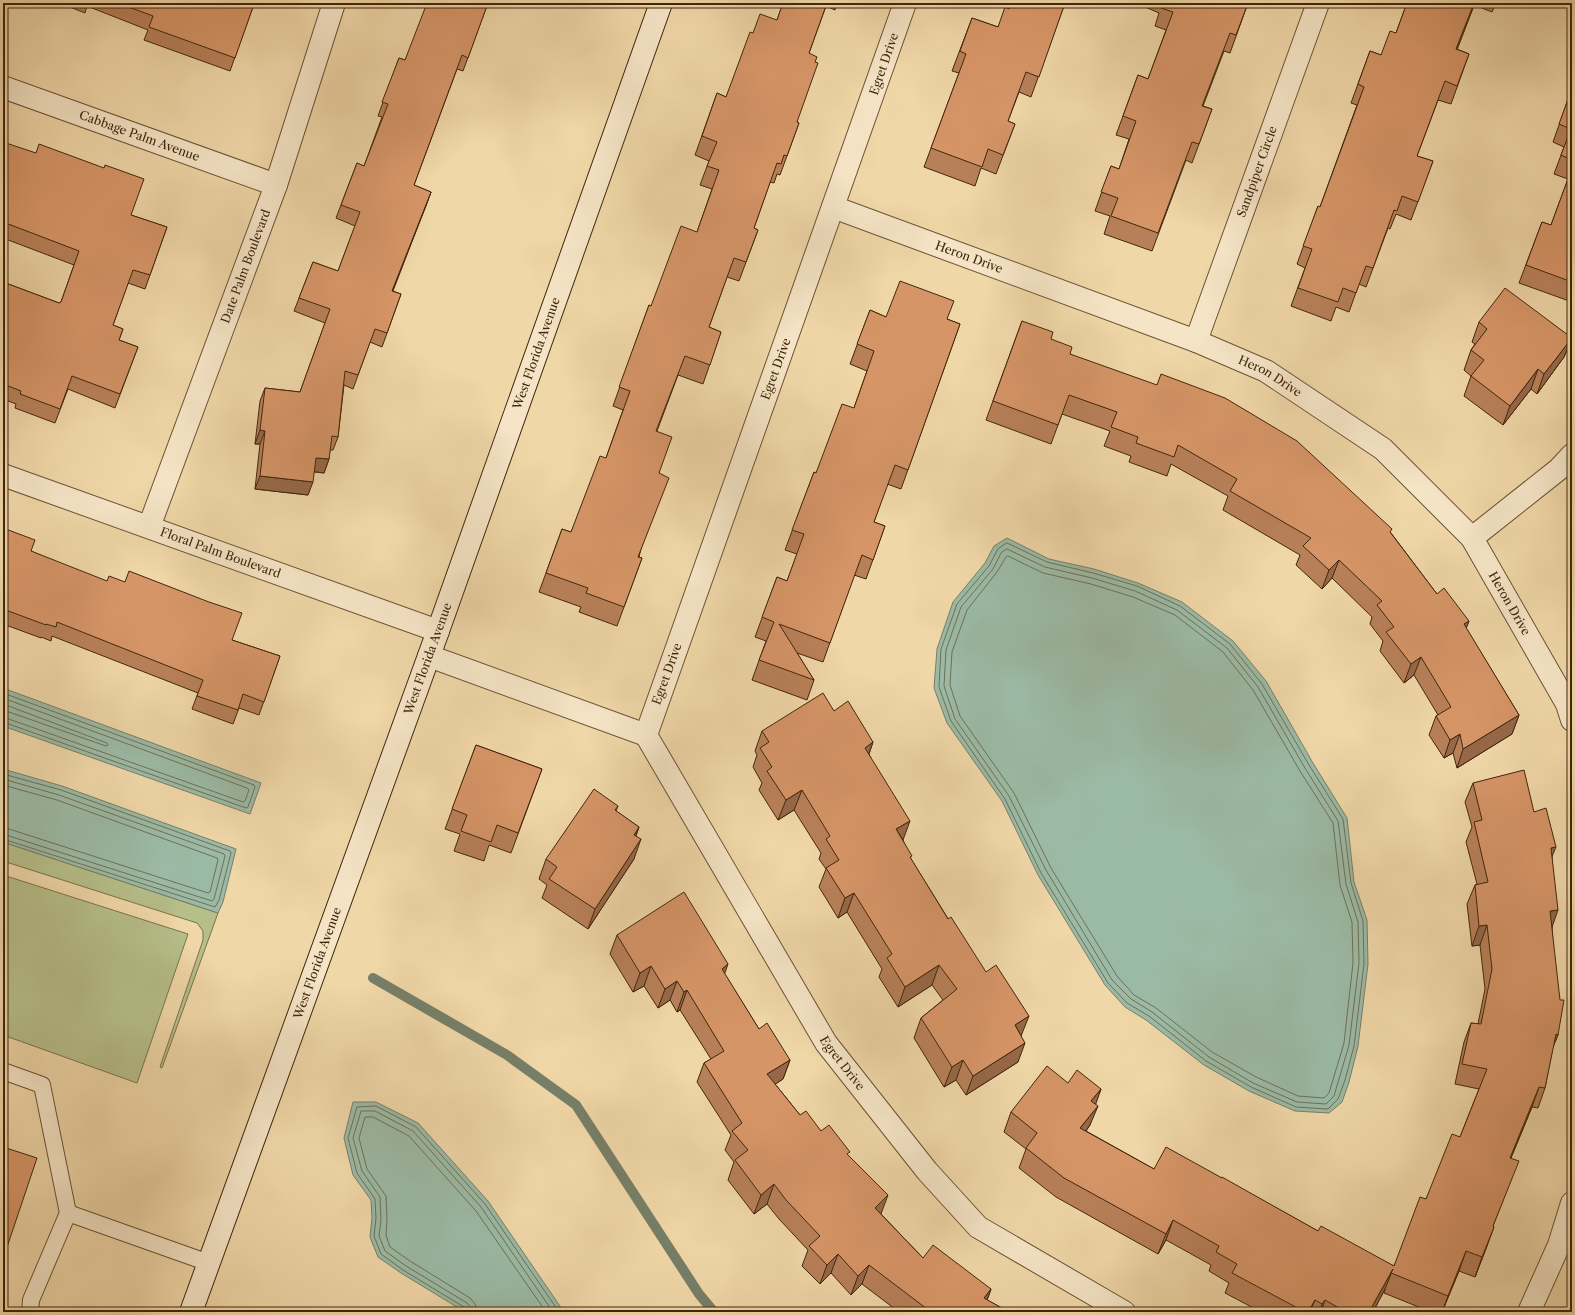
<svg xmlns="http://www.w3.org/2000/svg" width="1575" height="1315" font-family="'Libre Caslon Text',serif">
<rect width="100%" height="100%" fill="#f0d7a8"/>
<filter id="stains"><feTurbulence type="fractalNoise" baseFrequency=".005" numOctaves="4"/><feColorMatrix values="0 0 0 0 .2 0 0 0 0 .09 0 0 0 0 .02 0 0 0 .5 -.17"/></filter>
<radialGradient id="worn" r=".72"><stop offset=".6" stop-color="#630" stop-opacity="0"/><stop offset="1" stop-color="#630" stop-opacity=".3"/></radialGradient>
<!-- green -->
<path fill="#b6bf8a" stroke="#7c724b" d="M 3,842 L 218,913 L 162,1068 L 160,1067 L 203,940 L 203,931 L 197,923 L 3,861 Z
M 3,875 L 188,934 L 137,1083 L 3,1035 Z"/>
<!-- water -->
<path fill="#9bbaa5" stroke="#777f68" d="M 1007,538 L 1049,559 L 1094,569 L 1138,583 L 1182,602 L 1233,641 L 1266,681 L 1313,763 L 1347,818 L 1354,882 L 1367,920 L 1368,964 L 1358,1046 L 1349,1082 L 1342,1102 L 1329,1113 L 1295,1111 L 1249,1091 L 1204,1065 L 1146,1020 L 1125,1007 L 1105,985 L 1038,875 L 1002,801 L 947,723 L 934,688 L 937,649 L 953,602 L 985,563 L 994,546 Z
M 3,688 L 261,783 L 250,814 L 3,726 Z
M 3,769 L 62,786 L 236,849 L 223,902 L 218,913 L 3,842 Z
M 353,1102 L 376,1102 L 418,1123 L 488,1201 L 564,1312 L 465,1312 L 401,1273 L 378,1257 L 370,1237 L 372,1218 L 371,1200 L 353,1175 L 344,1138 Z"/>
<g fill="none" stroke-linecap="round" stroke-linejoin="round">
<!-- shore -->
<path stroke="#6e7058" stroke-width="1" d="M 1007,543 L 1047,562 L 1093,573 L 1137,586 L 1180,606 L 1230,644 L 1262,684 L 1309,765 L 1343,819 L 1351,883 L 1363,921 L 1364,964 L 1354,1046 L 1345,1080 L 1338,1099 L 1328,1109 L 1296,1107 L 1251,1087 L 1206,1061 L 1149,1016 L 1127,1003 L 1108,983 L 1041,873 L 1005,799 L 951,721 L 939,687 L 941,649 L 957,604 L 989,566 L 998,549 Z
M 1007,549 L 1045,567 L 1092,578 L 1135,591 L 1177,610 L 1227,648 L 1258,687 L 1305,768 L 1338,821 L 1346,884 L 1358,922 L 1359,963 L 1349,1045 L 1334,1096 L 1326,1104 L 1297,1102 L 1253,1083 L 1209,1057 L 1152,1012 L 1131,999 L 1112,980 L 1046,870 L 1009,796 L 955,719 L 944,686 L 946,650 L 961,607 L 993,569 L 1001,553 Z
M 1008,556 L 1043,573 L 1091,584 L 1133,597 L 1175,615 L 1223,652 L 1253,690 L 1300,771 L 1333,823 L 1340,885 L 1352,922 L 1353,963 L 1344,1043 L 1329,1093 L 1324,1098 L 1298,1096 L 1256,1077 L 1212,1052 L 1156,1008 L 1134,995 L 1117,976 L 1051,868 L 1014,793 L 960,716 L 950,685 L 952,652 L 967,610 L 997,572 L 1006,557 Z
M 3,693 L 254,785 L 255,787 L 248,807 L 246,808 L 3,722
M 3,698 L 247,788 L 249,790 L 245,801 L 243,802 L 3,717
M 3,704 L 107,743 L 108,745 L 106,746 L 9,712 L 3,711
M 3,774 L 61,790 L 230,851 L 231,853 L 219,900 L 215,907 L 3,839
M 3,779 L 59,795 L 224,854 L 225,856 L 214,899 L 212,901 L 3,834
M 3,785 L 57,800 L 217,858 L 218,860 L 210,892 L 208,893 L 9,829 L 3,828
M 466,1312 L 464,1307 L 403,1270 L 381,1254 L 374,1236 L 376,1218 L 375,1199 L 357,1173 L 348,1138 L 357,1107 L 376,1106 L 416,1127 L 485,1204 L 559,1312
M 471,1312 L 470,1306 L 467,1303 L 406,1266 L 385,1251 L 379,1236 L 381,1219 L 380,1197 L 362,1171 L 353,1138 L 361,1111 L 375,1111 L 413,1131 L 481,1207 L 553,1312
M 477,1312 L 475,1304 L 470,1298 L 410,1261 L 390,1247 L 386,1235 L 387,1219 L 386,1196 L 367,1169 L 359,1138 L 365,1117 L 373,1117 L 409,1136 L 476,1211 L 546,1312"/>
<!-- stream -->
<path stroke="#777f68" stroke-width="10" d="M 373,978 L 507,1055 L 576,1105 L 699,1294 L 714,1312"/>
<!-- lane casing -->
<g stroke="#6d5233" stroke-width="18">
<path id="lane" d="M 3,1071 L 42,1085 L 68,1213 L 209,1263
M 30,1312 L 31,1300 L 68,1213"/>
</g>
<!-- street casing -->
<g stroke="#6d5233" stroke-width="24">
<g id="street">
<path id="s1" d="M 905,3 L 646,735 L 826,1043 L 927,1171 L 978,1227 L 1124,1312"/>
<path id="s2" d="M 3,87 L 276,185"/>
<path id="s3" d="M 833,207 L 1196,341 L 1266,371 L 1383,449 L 1472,538 L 1567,704 L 1572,720"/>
<path id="s4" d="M 1196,341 L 1318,3"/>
<path id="s5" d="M 3,475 L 438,631"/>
<path id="s6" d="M 149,527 L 276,185 L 334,3"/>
<path d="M 1472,538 L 1559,469 L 1572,455"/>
<path d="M 429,656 L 646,735"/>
<path d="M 1529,1312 L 1559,1245 L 1572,1203"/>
</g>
</g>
<!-- secondary casing -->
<g stroke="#41260c" stroke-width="24">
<g id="secondary">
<path id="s7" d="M 191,1312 L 438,631 L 661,3"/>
</g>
</g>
<!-- lane -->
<use href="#lane" stroke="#f5e5c6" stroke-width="16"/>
<!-- street -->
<use href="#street" stroke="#f5e5c6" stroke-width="22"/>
<!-- secondary -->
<use href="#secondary" stroke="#f5e5c6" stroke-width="22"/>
</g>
<!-- wall -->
<path fill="#b88059" stroke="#41260c" d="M 60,3 L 250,3 L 254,4 L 230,71 L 144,40 L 148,30 L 87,6 L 85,13 Z
M 488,3 L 463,71 L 457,69 L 414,185 L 431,192 L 393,291 L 401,294 L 382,347 L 370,342 L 353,389 L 344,385 L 338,437 L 333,450 L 330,450 L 329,459 L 324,473 L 314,472 L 308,495 L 255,489 L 260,444 L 255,444 L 260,401 L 265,388 L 300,392 L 325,323 L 294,311 L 313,262 L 338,271 L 355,226 L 336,218 L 357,163 L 364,166 L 382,117 L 378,116 L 399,58 L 405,60 Z
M 783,3 L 837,3 L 835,10 L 826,6 L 809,53 L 797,122 L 799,123 L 780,175 L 777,174 L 774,183 L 770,182 L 754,228 L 758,230 L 739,281 L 727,277 L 709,327 L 721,332 L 703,384 L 678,375 L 657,431 L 659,473 L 639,557 L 642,558 L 617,626 L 579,612 L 581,607 L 539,592 L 562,529 L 571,532 L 606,458 L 623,410 L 613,406 L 649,305 L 651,306 L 697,232 L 712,189 L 700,185 L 709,161 L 695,155 L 717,93 L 726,97 L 753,33 L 777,20 Z
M 1065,3 L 1031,97 L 1019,92 L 1008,121 L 1015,124 L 996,174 L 981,168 L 975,186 L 924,167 L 959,73 L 952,71 L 972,18 L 998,27 L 1009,9 Z
M 1144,3 L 1248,3 L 1230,53 L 1224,51 L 1203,106 L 1212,109 L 1192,163 L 1186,160 L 1152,251 L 1104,234 L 1110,216 L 1095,211 L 1111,166 L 1119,169 L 1129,139 L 1116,135 L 1138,75 L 1148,79 L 1166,30 L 1155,26 L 1159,13 L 1143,6 Z
M 1407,3 L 1496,3 L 1492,12 L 1474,5 L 1457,49 L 1469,54 L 1451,104 L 1438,100 L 1417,156 L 1433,161 L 1411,220 L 1396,214 L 1390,229 L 1388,228 L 1366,287 L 1359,284 L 1349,312 L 1336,307 L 1331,321 L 1291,306 L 1305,268 L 1297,264 L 1318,206 L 1320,207 L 1357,105 L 1351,103 L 1370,51 L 1381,55 L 1396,33 Z
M 1571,91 L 1572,92 L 1572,302 L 1519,283 L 1542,222 L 1551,225 L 1568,179 L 1554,174 L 1564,147 L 1553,142 Z
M 3,142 L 131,215 L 167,227 L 145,289 L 128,283 L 113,325 L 123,329 L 119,340 L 138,347 L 115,408 L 68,389 L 55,423 L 15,408 L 16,404 L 3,399 L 3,282 L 59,303 L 61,302 L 74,265 L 3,238 Z
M 870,310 L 886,317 L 947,319 L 960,324 L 901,489 L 887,484 L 874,522 L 885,526 L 866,579 L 854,575 L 823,662 L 797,653 L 814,680 L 807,700 L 752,680 L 766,641 L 755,637 L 777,577 L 787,581 L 797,554 L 785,550 L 814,472 L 816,473 L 854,408 L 867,371 L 850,364 Z
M 1022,321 L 1051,339 L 1070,354 L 1391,533 L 1437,594 L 1469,621 L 1466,628 L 1519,715 L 1512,734 L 1457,768 L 1453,753 L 1444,758 L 1429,735 L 1436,716 L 1438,715 L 1414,675 L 1404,683 L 1380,651 L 1383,641 L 1370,624 L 1372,617 L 1332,578 L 1322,589 L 1296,565 L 1300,555 L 1223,510 L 1228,496 L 1171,464 L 1167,476 L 1129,462 L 1131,456 L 1104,446 L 1110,431 L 1062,414 L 1051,444 L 986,420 Z
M 1479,322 L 1572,338 L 1564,357 L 1537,394 L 1531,389 L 1503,425 L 1464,396 L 1471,376 L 1464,370 L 1471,350 L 1475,344 L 1472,342 Z
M 3,528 L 31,551 L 232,640 L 280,656 L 259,715 L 239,708 L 233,724 L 192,709 L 198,693 L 52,636 L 51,641 L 41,637 L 41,638 L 3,624 Z
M 834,711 L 873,742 L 869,754 L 903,840 L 911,859 L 1021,1036 L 1018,1062 L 966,1095 L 956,1080 L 944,1087 L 914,1038 L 921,1018 L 943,1000 L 932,985 L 898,1007 L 879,977 L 882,969 L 847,912 L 838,918 L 819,887 L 826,869 L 819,859 L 821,853 L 794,810 L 778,820 L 759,790 L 762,783 L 753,767 L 757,755 L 755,751 L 762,731 Z
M 476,745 L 542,769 L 511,853 L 489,845 L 484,861 L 454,851 L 460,834 L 445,829 Z
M 1473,783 L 1534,812 L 1552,857 L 1552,927 L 1558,1035 L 1553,1047 L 1545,1088 L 1538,1108 L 1532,1107 L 1511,1158 L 1511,1180 L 1493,1226 L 1487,1246 L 1475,1277 L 1459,1271 L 1442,1312 L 1431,1312 L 1384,1293 L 1385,1289 L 1373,1312 L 1261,1312 L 1225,1293 L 1229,1283 L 1209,1271 L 1211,1265 L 1166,1240 L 1158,1254 L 1056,1197 L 1019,1168 L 1026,1149 L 1004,1132 L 1011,1112 L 1068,1083 L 1101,1089 L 1095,1104 L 1090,1125 L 1086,1131 L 1154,1169 L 1222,1178 L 1318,1231 L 1394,1266 L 1426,1199 L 1460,1137 L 1479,1089 L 1455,1084 L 1464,1042 L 1471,1023 L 1478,1024 L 1485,989 L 1480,945 L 1472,946 L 1467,904 L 1475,885 L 1477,884 L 1466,842 L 1472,827 L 1465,802 Z
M 618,806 L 616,811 L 639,827 L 636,836 L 634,859 L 588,929 L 542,898 L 547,885 L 539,879 L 546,859 Z
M 617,935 L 724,973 L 759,1029 L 790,1060 L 783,1079 L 775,1084 L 800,1115 L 821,1131 L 849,1156 L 881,1214 L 923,1258 L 991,1289 L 987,1300 L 1009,1312 L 899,1312 L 862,1284 L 851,1295 L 831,1273 L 820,1284 L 802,1266 L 808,1250 L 779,1219 L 767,1204 L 754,1214 L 728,1180 L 734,1162 L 725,1150 L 731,1135 L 697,1082 L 704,1063 L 711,1059 L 680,1010 L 677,1012 L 670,1000 L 658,1008 L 644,986 L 633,992 L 610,954 Z"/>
<!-- shaded-wall -->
<path fill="#966848" stroke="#41260c" d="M 1474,3 L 1475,3 L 1450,68 L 1456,49 Z
M 431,192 L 426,206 L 387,304 L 392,291 Z
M 1572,338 L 1564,357 L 1537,394 L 1544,374 Z
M 1538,369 L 1531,389 L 1503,425 L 1510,406 Z
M 260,430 L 265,431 L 260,444 L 255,444 Z
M 316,458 L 329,459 L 324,473 L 311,471 Z
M 260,476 L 313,482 L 308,495 L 255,489 Z
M 1339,560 L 1332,578 L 1322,589 L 1329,570 Z
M 1469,621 L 1462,639 L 1464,624 Z
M 1421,657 L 1414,675 L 1404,683 L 1411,664 Z
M 1519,715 L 1512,734 L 1457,768 L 1463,749 Z
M 1460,734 L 1453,753 L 1444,758 L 1450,740 Z
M 873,742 L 866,762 L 865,748 Z
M 802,790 L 794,810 L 778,820 L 786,800 Z
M 910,821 L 903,840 L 896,829 Z
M 639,827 L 632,846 L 634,835 Z
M 641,839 L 634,859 L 588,929 L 595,909 Z
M 1556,847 L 1548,866 L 1551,848 Z
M 854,893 L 847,912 L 838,918 L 845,898 Z
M 1558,910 L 1551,930 L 1550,911 Z
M 1487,925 L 1480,945 L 1472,946 L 1479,926 Z
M 728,964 L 721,984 L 722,969 Z
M 939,965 L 932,985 L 898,1007 L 905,987 Z
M 651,966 L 644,986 L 633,992 L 640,973 Z
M 677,981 L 670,1000 L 658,1008 L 665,989 Z
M 687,990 L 680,1010 L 677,1012 L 684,992 Z
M 1029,1016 L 1021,1036 L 1015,1025 Z
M 1556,1034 L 1558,1035 L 1550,1054 Z
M 1025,1043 L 1018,1062 L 966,1095 L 973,1076 Z
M 790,1060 L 783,1079 L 761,1094 L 767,1074 Z
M 963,1060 L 956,1080 L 944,1087 L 952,1067 Z
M 1539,1087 L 1532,1107 L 1503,1177 L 1510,1158 Z
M 1101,1089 L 1094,1109 L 1091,1101 Z
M 1098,1106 L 1090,1125 L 1073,1148 L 1080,1128 Z
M 774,1184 L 767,1204 L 754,1214 L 761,1195 Z
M 888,1195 L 881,1214 L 875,1208 Z
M 1173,1220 L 1166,1240 L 1158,1254 L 1166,1234 Z
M 1494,1227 L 1487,1246 L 1475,1277 L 1482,1257 Z
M 1466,1251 L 1459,1271 L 1442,1312 L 1448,1296 Z
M 838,1254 L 831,1273 L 820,1284 L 827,1265 Z
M 869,1265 L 862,1284 L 851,1295 L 858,1276 Z
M 1393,1269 L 1385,1289 L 1373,1312 L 1369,1312 Z
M 991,1289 L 984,1309 L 984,1298 Z
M 1315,1300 L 1310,1312 L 1308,1312 Z
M 1325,1300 L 1321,1312 L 1320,1312 L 1322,1304 Z"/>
<!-- building -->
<path fill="#d69567" stroke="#41260c" d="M 118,3 L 250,3 L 254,4 L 235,58 L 149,27 L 153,16 Z
M 427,3 L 488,3 L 468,58 L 462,55 L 414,185 L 431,192 L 392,291 L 401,294 L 387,333 L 375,329 L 358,375 L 345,371 L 338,437 L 332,436 L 329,459 L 316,458 L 313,482 L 260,476 L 265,431 L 260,430 L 265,388 L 300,392 L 330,309 L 299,298 L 313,262 L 338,271 L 360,212 L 341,205 L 357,163 L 364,166 L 388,104 L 382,102 L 399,58 L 405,60 Z
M 783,3 L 827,3 L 809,53 L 817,57 L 815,62 L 818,63 L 797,122 L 799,123 L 787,156 L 784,155 L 781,164 L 777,163 L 754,228 L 758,230 L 746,262 L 734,258 L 709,327 L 721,332 L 710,365 L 685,356 L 656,431 L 672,437 L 659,473 L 669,478 L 638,557 L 642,558 L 624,607 L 586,593 L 588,588 L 546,573 L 562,529 L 571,532 L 600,456 L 606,458 L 630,391 L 619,387 L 649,305 L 651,306 L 681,226 L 697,232 L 719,170 L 707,166 L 717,142 L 702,136 L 717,93 L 726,97 L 750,32 L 753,33 L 760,14 L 777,20 Z
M 1011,3 L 1065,3 L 1039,77 L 1026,72 L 1008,121 L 1015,124 L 1003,155 L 988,149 L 982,167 L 931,148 L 966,54 L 960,51 L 972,18 L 998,27 L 1005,7 L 1009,9 Z
M 1163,3 L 1248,3 L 1236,35 L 1230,33 L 1202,106 L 1212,109 L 1199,144 L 1192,142 L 1158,233 L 1111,216 L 1118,198 L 1101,192 L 1111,166 L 1119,169 L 1136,121 L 1123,116 L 1138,75 L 1148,79 L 1173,12 L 1161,8 Z
M 1407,3 L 1474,3 L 1456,49 L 1469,54 L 1457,86 L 1445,81 L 1417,156 L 1433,161 L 1418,202 L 1402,196 L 1397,211 L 1394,210 L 1373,268 L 1366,266 L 1356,293 L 1343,288 L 1338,302 L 1298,288 L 1312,249 L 1303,246 L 1318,206 L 1320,207 L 1364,87 L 1358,84 L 1370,51 L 1381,55 L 1390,31 L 1396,33 Z
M 1571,91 L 1572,92 L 1572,160 L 1561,155 L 1571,129 L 1559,124 Z
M 3,142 L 36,153 L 39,144 L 104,168 L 105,165 L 144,179 L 131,215 L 167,227 L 150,275 L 133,270 L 113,325 L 123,329 L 119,340 L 138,347 L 120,394 L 72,376 L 60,409 L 20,394 L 21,391 L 3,384 L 3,282 L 59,303 L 61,302 L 79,251 L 3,222 Z
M 1572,168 L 1572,282 L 1526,265 L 1542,222 L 1551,225 Z
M 900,281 L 954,301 L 947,319 L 960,324 L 908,470 L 895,465 L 874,522 L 885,526 L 873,560 L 862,555 L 830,643 L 779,624 L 814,680 L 759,660 L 774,622 L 762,617 L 777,577 L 787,581 L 804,534 L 792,530 L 814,472 L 816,473 L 842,404 L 854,408 L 874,351 L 857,344 L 870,310 L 886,317 Z
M 1505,288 L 1572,338 L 1544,374 L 1538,369 L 1510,406 L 1471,376 L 1484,360 L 1471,350 L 1487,329 L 1479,322 Z
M 1022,321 L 1053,332 L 1051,339 L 1072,347 L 1070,354 L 1157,385 L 1161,374 L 1225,398 L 1297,441 L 1392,529 L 1390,532 L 1437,594 L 1444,588 L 1469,621 L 1464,624 L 1519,715 L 1463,749 L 1460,734 L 1450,740 L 1436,716 L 1451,707 L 1421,657 L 1411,664 L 1386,632 L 1394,627 L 1377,605 L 1382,601 L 1339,560 L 1329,570 L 1303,546 L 1311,538 L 1230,491 L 1237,479 L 1178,445 L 1174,457 L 1136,443 L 1138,437 L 1111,427 L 1117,412 L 1069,395 L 1058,425 L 993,401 Z
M 3,528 L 35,540 L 31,551 L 107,581 L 109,576 L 125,582 L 129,571 L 209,602 L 242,613 L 232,640 L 280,656 L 264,702 L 243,694 L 238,710 L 197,696 L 203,680 L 57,622 L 56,627 L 46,624 L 46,625 L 3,609 Z
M 823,693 L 834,711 L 848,701 L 873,742 L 865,748 L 910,821 L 896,829 L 912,856 L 910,857 L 948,919 L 951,917 L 986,972 L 996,965 L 1029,1016 L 1015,1025 L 1025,1043 L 973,1076 L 963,1060 L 952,1067 L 921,1018 L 957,989 L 939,965 L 905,987 L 887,958 L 892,954 L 854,893 L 845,898 L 826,868 L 839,860 L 826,839 L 830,836 L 802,790 L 786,800 L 767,771 L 772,767 L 760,748 L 769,742 L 762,731 Z
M 476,745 L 542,769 L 518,833 L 497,825 L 491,842 L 461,831 L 467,815 L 452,809 Z
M 1524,770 L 1534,812 L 1546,808 L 1556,847 L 1551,848 L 1558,910 L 1550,911 L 1560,1000 L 1564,1000 L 1558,1035 L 1556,1034 L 1545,1088 L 1539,1087 L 1510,1158 L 1519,1161 L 1493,1226 L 1494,1227 L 1482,1257 L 1466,1251 L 1448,1296 L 1391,1273 L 1393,1269 L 1369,1312 L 1346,1312 L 1325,1300 L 1322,1304 L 1315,1300 L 1308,1312 L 1305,1312 L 1232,1273 L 1237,1264 L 1216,1252 L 1219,1246 L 1173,1220 L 1166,1234 L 1064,1178 L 1026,1148 L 1037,1133 L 1011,1112 L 1047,1066 L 1068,1083 L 1077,1070 L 1101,1089 L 1091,1101 L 1098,1106 L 1080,1128 L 1154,1169 L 1166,1147 L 1222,1178 L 1222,1177 L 1318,1231 L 1321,1226 L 1394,1266 L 1420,1197 L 1426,1199 L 1452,1134 L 1460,1137 L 1487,1069 L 1462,1064 L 1471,1023 L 1481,1024 L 1492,969 L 1487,925 L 1479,926 L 1475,885 L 1488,882 L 1474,822 L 1482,820 L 1473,783 Z
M 594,789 L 618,806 L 615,810 L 639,827 L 634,835 L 641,839 L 595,909 L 549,879 L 557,867 L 546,859 Z
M 684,892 L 728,964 L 722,969 L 759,1029 L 767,1023 L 790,1060 L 767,1074 L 800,1115 L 806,1111 L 821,1131 L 829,1125 L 850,1152 L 847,1154 L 888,1195 L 875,1208 L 923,1258 L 933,1245 L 991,1289 L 984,1298 L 1009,1312 L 931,1312 L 869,1265 L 858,1276 L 838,1254 L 827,1265 L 809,1246 L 820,1236 L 786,1200 L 774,1184 L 761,1195 L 735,1160 L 748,1150 L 732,1131 L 742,1123 L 704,1063 L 724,1051 L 687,990 L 684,992 L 677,981 L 665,989 L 651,966 L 640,973 L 617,935 Z
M 3,1147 L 37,1158 L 3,1259 Z"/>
<g text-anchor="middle" stroke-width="3" stroke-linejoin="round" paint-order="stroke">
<!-- street labels -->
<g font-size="12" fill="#41260c" stroke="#f5e5c6">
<text transform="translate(884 64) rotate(-71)" y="4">Egret Drive</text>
<text dy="4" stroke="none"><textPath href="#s2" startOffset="145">Cabbage Palm Avenue</textPath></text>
<text dy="4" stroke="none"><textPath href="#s4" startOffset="180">Sandpiper Circle</textPath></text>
<text dy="4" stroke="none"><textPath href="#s3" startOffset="145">Heron Drive</textPath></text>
<text dy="4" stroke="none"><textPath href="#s6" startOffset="278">Date Palm Boulevard</textPath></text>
<text dy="4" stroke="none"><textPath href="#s7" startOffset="1019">West Florida Avenue</textPath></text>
<text transform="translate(776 369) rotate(-70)" y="4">Egret Drive</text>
<text dy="4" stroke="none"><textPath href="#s3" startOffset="469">Heron Drive</textPath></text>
<text dy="4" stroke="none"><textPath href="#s5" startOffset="231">Floral Palm Boulevard</textPath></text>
<text dy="4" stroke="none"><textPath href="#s3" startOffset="805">Heron Drive</textPath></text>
<text dy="4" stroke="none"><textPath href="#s7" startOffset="695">West Florida Avenue</textPath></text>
<text transform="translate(667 674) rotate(-70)" y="4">Egret Drive</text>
<text dy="4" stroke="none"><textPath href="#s7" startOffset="371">West Florida Avenue</textPath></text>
<text dy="4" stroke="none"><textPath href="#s1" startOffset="1159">Egret Drive</textPath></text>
</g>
</g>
<!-- margin -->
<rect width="1575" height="1315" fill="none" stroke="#f0d7a8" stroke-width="16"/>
<rect x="4" y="4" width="1567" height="1307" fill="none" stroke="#41260c" stroke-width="2"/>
<rect x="8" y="8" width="1559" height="1299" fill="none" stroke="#41260c"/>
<rect width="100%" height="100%" filter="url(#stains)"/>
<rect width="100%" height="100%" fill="url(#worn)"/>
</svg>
